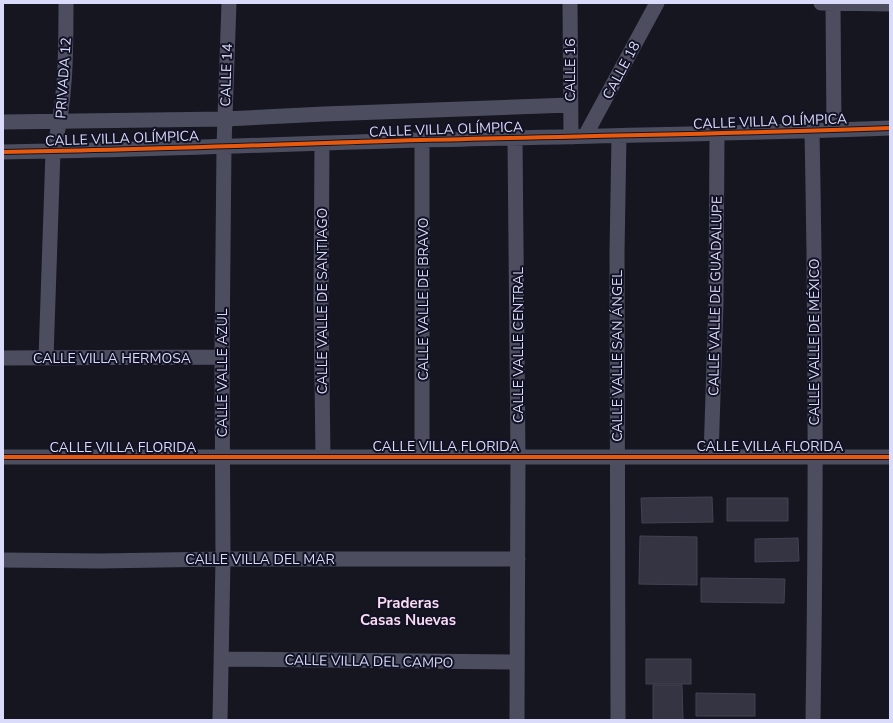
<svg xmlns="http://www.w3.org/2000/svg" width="893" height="723" font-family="'Nunito Sans',sans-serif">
<rect width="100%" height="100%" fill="#161621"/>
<!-- building -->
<path fill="#343442" stroke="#434253" d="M 712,497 L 713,522 L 642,523 L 641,498 Z
M 727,498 L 788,498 L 788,521 L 727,521 Z
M 640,536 L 697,537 L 697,585 L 639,584 Z
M 798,538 L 799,561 L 755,562 L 755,539 Z
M 701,578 L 785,579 L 784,603 L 701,602 Z
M 646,659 L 691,659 L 691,684 L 646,684 Z
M 653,685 L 682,685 L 683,720 L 653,720 Z
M 696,693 L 755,694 L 755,716 L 696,716 Z"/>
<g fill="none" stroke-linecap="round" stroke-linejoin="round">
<!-- minor -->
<path stroke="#4c4e60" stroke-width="15" d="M 570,3 L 571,137
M 821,3 L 890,4
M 833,3 L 834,130
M 3,122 L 225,119 L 324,114 L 570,105
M 812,131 C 816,327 816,524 813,720
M 585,136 L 657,3
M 515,139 L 518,457 L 517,720
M 422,140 L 422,457
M 322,144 L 321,302 L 323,457
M 3,152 C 143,150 282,144 422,140 C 578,136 734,134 890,128
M 3,358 L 222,357
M 46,358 L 53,151 C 66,104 66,52 66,3
M 3,457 L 890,457
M 711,457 L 716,301 L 717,134
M 3,560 L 99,561 L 223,559 L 518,559
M 222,659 L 517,662
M 220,720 L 223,559 L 222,357 L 224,146 L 229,3
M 618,720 L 617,252 L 619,136"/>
<!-- cycleway casing -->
<g stroke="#121225" stroke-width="6">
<path id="cycleway" d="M 3,152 C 143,150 282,144 422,140 C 578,136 734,134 890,128
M 3,457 L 890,457"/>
</g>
<!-- cycleway -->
<use href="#cycleway" stroke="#e8590c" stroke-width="4"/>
</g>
<g text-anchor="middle" stroke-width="4" stroke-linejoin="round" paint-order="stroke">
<!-- street labels -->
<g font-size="14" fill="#dadafb" stroke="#121225">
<text transform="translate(570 70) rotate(-90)" y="5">CALLE 16</text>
<text transform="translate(621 70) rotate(-62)" y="5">CALLE 18</text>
<text transform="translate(226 75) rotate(-88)" y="5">CALLE 14</text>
<text transform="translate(63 78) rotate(-86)" y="5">PRIVADA 12</text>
<text transform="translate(770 121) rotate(-2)" y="5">CALLE VILLA OLÍMPICA</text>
<text transform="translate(446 129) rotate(-2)" y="5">CALLE VILLA OLÍMPICA</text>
<text transform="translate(122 138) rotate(-2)" y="5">CALLE VILLA OLÍMPICA</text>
<text transform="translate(715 296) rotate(-89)" y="5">CALLE VALLE DE GUADALUPE</text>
<text transform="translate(423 299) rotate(-90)" y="5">CALLE VALLE DE BRAVO</text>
<text transform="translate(322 301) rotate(-90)" y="5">CALLE VALLE DE SANTIAGO</text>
<text transform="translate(814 342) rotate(-90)" y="5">CALLE VALLE DE MÉXICO</text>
<text transform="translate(518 345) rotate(-90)" y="5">CALLE VALLE CENTRAL</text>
<text transform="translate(617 356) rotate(-90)" y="5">CALLE VALLE SAN ÁNGEL</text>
<text x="112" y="363">CALLE VILLA HERMOSA</text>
<text transform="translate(222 373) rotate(-90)" y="5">CALLE VALLE AZUL</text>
<text x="446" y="451">CALLE VILLA FLORIDA</text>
<text x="770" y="451">CALLE VILLA FLORIDA</text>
<text x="123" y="452">CALLE VILLA FLORIDA</text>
<text x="260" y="564">CALLE VILLA DEL MAR</text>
<text transform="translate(369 661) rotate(1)" y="5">CALLE VILLA DEL CAMPO</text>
</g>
<!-- neighbourhood labels -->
<g font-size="15" font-weight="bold" fill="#fbdbf4" stroke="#121225">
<text x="408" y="608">Praderas<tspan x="408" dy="17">Casas Nuevas</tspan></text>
</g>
</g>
<!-- border -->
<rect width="893" height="723" fill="none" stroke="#dadafb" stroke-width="8"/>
</svg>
